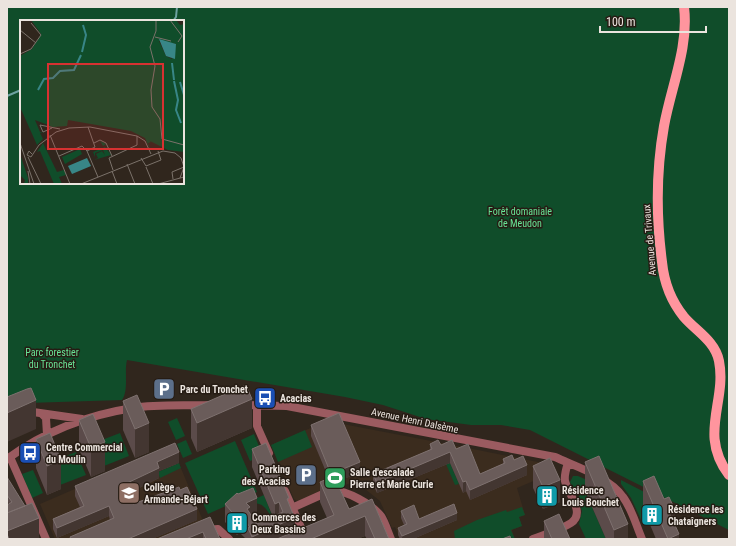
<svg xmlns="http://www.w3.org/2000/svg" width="736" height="546" font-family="'Roboto Condensed',sans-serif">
<rect width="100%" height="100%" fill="#30261d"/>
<!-- built -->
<path fill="#3b2c1e" d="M 327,421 L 473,449 L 548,464 L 543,477 L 517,488 L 525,515 L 519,517 L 522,526 L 512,530 L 514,537 L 511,539 L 400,539 L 395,527 L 392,528 L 380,501 L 365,489 L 359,480 L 299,502 L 294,499 L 271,445 Z
M 172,447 L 204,523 L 167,539 L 55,539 L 40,504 Z"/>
<!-- green -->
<path fill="#104d2a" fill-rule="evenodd" d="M 7,7 L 729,7 L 729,530 L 530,430 L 501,425 L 471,425 L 426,419 L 383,405 L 345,397 L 127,360 C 124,372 129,390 122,400 L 27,403 L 7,396 ZM 21,21 L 183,21 L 183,183 L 21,183 Z
M 177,418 L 185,436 L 176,440 L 168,422 Z
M 305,430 L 312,447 L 278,462 L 271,445 Z
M 120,433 L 129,456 L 104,466 L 94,443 Z
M 254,434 L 263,456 L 250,461 L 241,440 Z
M 186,440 L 192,454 L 183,458 L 177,444 Z
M 235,441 L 257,492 L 208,514 L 185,463 Z
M 76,452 L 86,475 L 60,485 L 51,462 Z
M 179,463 L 181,468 L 160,478 L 158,472 Z
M 450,463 L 459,484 L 455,485 L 446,464 Z
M 33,470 L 43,493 L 32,498 L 22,474 Z
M 573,476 L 578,476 L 596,484 L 580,490 L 576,495 L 570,482 Z
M 621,480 L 660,500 L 649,522 L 643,524 L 631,498 L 621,484 Z
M 585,491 L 606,539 L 586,539 L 579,524 L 582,511 L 577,498 Z
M 264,495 L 273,518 L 272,518 C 263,503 261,502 243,504 Z
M 522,507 L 525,515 L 519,517 L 522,526 L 511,530 L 515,539 L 455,539 L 454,531 L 477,520 L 506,510 L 507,512 Z"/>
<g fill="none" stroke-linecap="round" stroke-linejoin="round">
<!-- stream -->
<path stroke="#6ea2a1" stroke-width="2" d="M 173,21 L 176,17 L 177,7
M 7,96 L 21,90"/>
<!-- minor -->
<path stroke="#9b5b60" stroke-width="8" d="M 257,404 L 257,426 L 269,453
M 242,405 L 287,406 L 555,457 C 577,467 609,477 623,497 C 632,509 636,525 642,539
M 26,411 L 82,419
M 42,414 L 46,418 L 47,435
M 10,457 L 46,539
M 7,459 C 44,432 87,415 133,408 C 157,404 184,406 209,405
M 285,491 L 303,532 L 301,539
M 292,508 L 332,490 C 348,491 371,504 381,516 C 385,522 388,532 391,539
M 205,530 L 218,529 L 229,539
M 533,539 C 545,534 560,530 571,523 C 586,513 568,494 565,481 C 564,475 566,469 568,463"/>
<!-- major -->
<path stroke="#ff959e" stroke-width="10" d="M 684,7 C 689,47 671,87 664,126 C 656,171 656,216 662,262 C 664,282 671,301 684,317 C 696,331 715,341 719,361 C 727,402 698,434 729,475"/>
</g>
<!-- wall -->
<path fill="#5b4b4a" d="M 123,401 L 149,452 L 135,458 L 123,430 Z
M 191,409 L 252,428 L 197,452 L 191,438 Z
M 79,420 L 105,471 L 91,477 L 79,449 Z
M 311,425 L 360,472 L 337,482 L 349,509 L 372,499 L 389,539 L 367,539 L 365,536 L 357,539 L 246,539 L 240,533 L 237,535 L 225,522 L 225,504 L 257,515 L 252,517 L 257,524 L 273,517 L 252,467 L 252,449 L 289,503 L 295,531 L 327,518 L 320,502 L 320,482 L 329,479 L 311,436 Z
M 36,439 L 61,489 L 47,495 L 36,468 Z
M 430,444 L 441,445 L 456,449 L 480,474 L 503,464 L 503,459 L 514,460 L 527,475 L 470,500 L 466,491 L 463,493 L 450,463 L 377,493 L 373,484 L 373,474 L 430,450 Z
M 585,462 L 628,539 L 606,539 L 585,491 Z
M 179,463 L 159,471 L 159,478 L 129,493 L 133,504 L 180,490 L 197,520 L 152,539 L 70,539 L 70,537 L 110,520 L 109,516 L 57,538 L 53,529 L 53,519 L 80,507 L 75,496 L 75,486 Z
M 533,466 L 560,502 L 543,509 L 533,488 Z
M 7,477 L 39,538 L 36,539 L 7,539 L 9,504 L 7,500 Z
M 643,481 L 675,525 L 679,539 L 656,539 L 643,508 Z
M 401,511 L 419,519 L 457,520 L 413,539 L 400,539 L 398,535 L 398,528 L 404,525 L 401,518 Z
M 210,517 L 220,539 L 157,539 Z
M 544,521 L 570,539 L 544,539 Z"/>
<!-- shaded-wall -->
<path fill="#433631" d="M 252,399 L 252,428 L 197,452 L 197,423 Z
M 36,400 L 36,429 L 7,442 L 7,413 Z
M 149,423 L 149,452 L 135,458 L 135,429 Z
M 105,442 L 105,471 L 91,477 L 91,448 Z
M 179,452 L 179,463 L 159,471 L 159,478 L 125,495 L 125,484 L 157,462 Z
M 450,452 L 450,463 L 377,493 L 377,483 Z
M 61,460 L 61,489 L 47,495 L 47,466 Z
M 360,462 L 360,472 L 331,485 L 331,474 Z
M 527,465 L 527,475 L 470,500 L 470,490 Z
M 560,480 L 560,502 L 543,509 L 543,487 Z
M 466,481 L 466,491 L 463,493 L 463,482 Z
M 257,498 L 257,515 L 250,518 L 246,503 Z
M 279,502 L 279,520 L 275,521 L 275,504 Z
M 109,506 L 109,516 L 57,538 L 57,528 Z
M 197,509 L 197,520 L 152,539 L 128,539 Z
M 675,510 L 675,536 L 679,534 L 679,539 L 668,539 L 669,512 Z
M 457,513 L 457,520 L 413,539 L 402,539 L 402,536 Z
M 240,515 L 240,533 L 237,535 L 237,518 Z
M 365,516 L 365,536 L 357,539 L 311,539 Z
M 39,518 L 39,538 L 36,539 L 7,539 L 7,531 Z
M 295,519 L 295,536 L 285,539 L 252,539 L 252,537 L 287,521 Z
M 628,524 L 628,539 L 614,539 L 614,530 Z
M 203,532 L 203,539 L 186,539 Z"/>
<!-- building -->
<path fill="#6a5c5a" stroke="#7e716f" d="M 246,385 L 252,399 L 197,423 L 191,409 Z
M 31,388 L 36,400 L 7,413 L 7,397 L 27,389 Z
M 137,395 L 149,423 L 135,429 L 123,401 Z
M 339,413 L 360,462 L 331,474 L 311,425 Z
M 93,414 L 105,442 L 91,448 L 79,420 Z
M 50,433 L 61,460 L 47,466 L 36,439 Z
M 438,440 L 441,445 L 452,440 L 456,449 L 468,444 L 480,474 L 505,463 L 503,459 L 512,455 L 514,460 L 523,456 L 527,465 L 470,490 L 466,481 L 463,482 L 450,452 L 377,483 L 373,474 L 432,449 L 430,444 Z
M 175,443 L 179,452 L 157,462 L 159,468 L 125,484 L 133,504 L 179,487 L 180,490 L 187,487 L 197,509 L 128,539 L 71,539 L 70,537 L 114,518 L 109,506 L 57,528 L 53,519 L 84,506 L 75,486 Z
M 266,443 L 289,498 L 287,499 L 295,519 L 287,521 L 252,537 L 248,528 L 250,527 L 240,515 L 237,518 L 225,504 L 237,493 L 238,494 L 253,488 L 257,498 L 246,503 L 250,507 L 247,509 L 257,524 L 283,512 L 279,502 L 275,504 L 252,449 Z
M 599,456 L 628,524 L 614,530 L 585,462 Z
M 550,458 L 560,480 L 543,487 L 533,466 Z
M 334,476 L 349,509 L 372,499 L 389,539 L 375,539 L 365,516 L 311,539 L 277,539 L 334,515 L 320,482 Z
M 654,476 L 664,499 L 669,497 L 675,510 L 669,512 L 679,534 L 668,539 L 643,481 Z
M 7,477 L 25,506 L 7,513 L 7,505 L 12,502 L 7,495 Z
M 32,503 L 39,518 L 7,531 L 7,513 Z
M 454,504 L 457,513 L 402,536 L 398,528 L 407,524 L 401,511 L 414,505 L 419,519 Z
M 559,514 L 570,539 L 552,539 L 544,521 Z
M 210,517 L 220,539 L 206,539 L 203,532 L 186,539 L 157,539 Z
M 7,534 L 9,539 L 7,539 Z
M 510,536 L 511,539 L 502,539 Z"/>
<!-- icons -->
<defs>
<g id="parking-square" transform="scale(1.15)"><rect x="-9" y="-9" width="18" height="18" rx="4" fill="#5c6f8a" stroke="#261c14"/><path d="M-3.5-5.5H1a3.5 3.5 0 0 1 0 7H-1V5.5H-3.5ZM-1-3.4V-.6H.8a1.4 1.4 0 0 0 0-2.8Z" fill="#fff"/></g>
<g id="bus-square" transform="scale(1.15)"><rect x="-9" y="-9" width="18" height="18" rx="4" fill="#1a4fb4" stroke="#261c14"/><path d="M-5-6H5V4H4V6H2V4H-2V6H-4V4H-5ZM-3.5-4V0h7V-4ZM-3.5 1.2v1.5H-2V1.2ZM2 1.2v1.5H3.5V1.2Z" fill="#fff"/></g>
<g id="stadium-square" transform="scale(1.15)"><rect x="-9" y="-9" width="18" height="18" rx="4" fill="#2e9e5b" stroke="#261c14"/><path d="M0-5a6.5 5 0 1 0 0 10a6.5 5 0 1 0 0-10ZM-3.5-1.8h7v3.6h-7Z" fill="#fff"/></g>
<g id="school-square" transform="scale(1.15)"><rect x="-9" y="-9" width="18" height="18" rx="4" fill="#8d6e63" stroke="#261c14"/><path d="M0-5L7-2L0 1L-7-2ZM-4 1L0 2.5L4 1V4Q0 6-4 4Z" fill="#fff"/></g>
<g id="building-square" transform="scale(1.15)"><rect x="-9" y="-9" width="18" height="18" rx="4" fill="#0f9aa8" stroke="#261c14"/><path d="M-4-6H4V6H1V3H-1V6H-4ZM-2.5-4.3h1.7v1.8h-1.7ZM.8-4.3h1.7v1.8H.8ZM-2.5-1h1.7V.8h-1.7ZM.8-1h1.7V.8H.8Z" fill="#fff"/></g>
</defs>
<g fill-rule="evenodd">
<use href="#parking-square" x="164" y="389"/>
<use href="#bus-square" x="265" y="398"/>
<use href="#bus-square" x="30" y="453"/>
<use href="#parking-square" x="306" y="475"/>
<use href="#stadium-square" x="335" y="478"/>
<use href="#school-square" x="129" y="493"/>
<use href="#building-square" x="547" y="496"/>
<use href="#building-square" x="652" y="515"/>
<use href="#building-square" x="237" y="523"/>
</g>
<g text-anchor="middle" stroke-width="3" stroke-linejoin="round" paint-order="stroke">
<!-- park labels -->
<g font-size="10" fill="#68e496" stroke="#261c14">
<text x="520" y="215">Forêt domaniale<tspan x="520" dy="12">de Meudon</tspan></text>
<text x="52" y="356">Parc forestier<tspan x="52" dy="12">du Tronchet</tspan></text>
</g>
<!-- street labels -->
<g font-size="10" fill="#ebe4de" stroke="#261c14">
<text transform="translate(649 240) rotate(-95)" y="4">Avenue de Trivaux</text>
<text transform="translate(415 420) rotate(12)" y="4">Avenue Henri Dalsème</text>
</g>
<!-- poi labels -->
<g font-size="10" font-weight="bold" fill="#ebe4de" stroke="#261c14" text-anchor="start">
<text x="180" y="393">Parc du Tronchet</text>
<text x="280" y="402">Acacias</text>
<text x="46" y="451">Centre Commercial<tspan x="46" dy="12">du Moulin</tspan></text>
<text x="290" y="473" text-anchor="end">Parking<tspan x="290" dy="12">des Acacias</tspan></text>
<text x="350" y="476">Salle d'escalade<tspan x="350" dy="12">Pierre et Marie Curie</tspan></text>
<text x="144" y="491">Collège<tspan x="144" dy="12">Armande-Béjart</tspan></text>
<text x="562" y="494">Résidence<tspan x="562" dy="12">Louis Bouchet</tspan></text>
<text x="668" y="513">Résidence les<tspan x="668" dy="12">Chataîgners</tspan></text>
<text x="252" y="521">Commerces des<tspan x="252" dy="12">Deux Bassins</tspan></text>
</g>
</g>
<!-- overview -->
<g transform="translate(20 20)">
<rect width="164" height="164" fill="#30261d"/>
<path d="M 11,0 L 156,0 L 160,5 L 164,4 L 164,132 L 148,130 L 128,120 L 131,122 L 128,123 L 131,132 L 125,118 L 111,111 L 48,100 L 47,106 L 33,107 L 15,100 L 20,112 L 23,113 L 20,113 L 23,119 L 17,125 L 0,87 L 0,36 L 12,29 L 21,14 ZM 139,21 L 156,24 L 152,39 L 146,36 ZM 80,121 L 87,124 L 91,135 L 74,140 L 78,138 L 76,134 L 82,131 L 85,135 L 83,130 L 75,133 L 75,137 L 73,132 L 85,127 L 91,135 L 86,124 L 83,126 ZM 23,123 L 37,152 L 44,150 L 46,155 L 39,157 L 42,164 L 34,164 L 20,131 L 17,132 ZM 60,129 L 62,134 L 45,144 L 42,137 ZM 0,134 L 8,158 L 8,164 L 4,164 L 5,160 L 0,155 Z" fill="#104d2a" fill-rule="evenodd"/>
<path d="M 139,19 L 156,24 L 155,39 L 146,36 ZM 67,138 L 71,146 L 52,154 L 48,146 Z" fill="#388687"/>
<path fill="none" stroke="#388687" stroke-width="2" d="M 62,32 L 66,15 L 63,5M 152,43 L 154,60M 154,61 L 158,80 L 156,90 L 161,103M 160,62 L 164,75M 18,70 L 24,59 L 33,58 L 40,51 L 54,50 L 61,35"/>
<path fill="none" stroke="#7b726a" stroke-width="1" d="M 136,0 L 136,11 L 130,27 L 135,46 L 131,70 L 132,87 L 140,99 L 142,119 L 164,125M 150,0 L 162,16 L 158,22M 0,10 L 16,23M 135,17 L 151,21M 0,34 L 11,29 L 21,15 L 11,3M 32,108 L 23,112 L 20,105 L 40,109M 30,115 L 50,164M 0,123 L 14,164M 74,123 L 80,120 L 86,123 L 92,136M 67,131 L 75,127 L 68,107M 12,134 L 9,131 L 7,135 L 11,137 L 19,125 L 36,112 L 49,108 L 70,107 L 117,116 L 125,121 L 131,134M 39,136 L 62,126 L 67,131 L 78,157M 8,137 L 21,164M 121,138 L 126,146 L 141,140 L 138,131M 107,144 L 115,164M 126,147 L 133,164M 93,150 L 89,138 L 117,125 L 117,116M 8,151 L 10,164M 92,151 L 97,164M 153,159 L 152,152 L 164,147M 61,164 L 143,131 L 155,133 L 161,138 L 164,147 L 160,158M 138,164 L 164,157"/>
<path fill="#d73131" fill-opacity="0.15" stroke="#d73131" stroke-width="2" d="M 28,44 L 143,44 L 143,129 L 28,129 Z"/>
<rect width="164" height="164" fill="none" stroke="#ebe4de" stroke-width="2"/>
</g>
<!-- border -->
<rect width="736" height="546" fill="none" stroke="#ebe4de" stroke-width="16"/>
<!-- scale -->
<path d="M600 26v6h106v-6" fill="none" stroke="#ebe4de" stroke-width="2"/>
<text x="606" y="26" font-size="12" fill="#ebe4de" stroke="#261c14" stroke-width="3" paint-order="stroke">100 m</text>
</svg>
